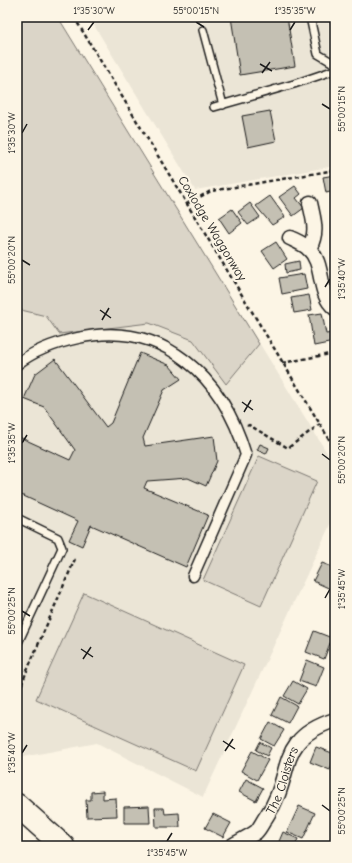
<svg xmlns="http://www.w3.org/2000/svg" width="352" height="863" font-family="'Comic Neue',sans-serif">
<rect width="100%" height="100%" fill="#fcf5e5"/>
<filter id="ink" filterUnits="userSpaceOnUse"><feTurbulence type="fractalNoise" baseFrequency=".025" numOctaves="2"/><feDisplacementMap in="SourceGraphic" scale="8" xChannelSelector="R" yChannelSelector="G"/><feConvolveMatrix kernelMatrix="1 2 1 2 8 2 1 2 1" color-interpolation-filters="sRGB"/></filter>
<g filter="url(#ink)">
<!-- built -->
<path fill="#ebe5d6" d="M 17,17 L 58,17 L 335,466 L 335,514 L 203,797 L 97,743 L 17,758 Z
M 89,17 L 335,17 L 335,166 L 195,190 Z"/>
<!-- green -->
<path fill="#dbd5c8" stroke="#7c7872" d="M 17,17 L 58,17 L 259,344 L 226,384 L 193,340 L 149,323 L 59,334 L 46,316 L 17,309 Z
M 259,456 L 317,481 L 261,606 L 203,580 Z
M 84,593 L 244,665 L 196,771 L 36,699 Z"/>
<!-- building -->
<path fill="#c4c0b3" stroke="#1c1c1c" d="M 231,17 L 287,17 L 295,66 L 240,75 Z
M 330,17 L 335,17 L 335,23 L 331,24 Z
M 270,111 L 276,141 L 248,147 L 242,116 Z
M 335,175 L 335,191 L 326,193 L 323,177 Z
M 295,186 L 301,194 L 296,198 L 304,208 L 293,216 L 279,197 Z
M 270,196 L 285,217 L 272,225 L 256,206 Z
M 332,197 L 335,197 L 335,213 Z
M 250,203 L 260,217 L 248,225 L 238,212 Z
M 232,209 L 242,223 L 229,233 L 219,218 Z
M 276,242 L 287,259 L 274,268 L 262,251 Z
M 299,261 L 300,270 L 286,273 L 285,264 Z
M 304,274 L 307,289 L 282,294 L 279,278 Z
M 309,295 L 312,310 L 294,313 L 291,298 Z
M 322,313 L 326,334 L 333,333 L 334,342 L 314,346 L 309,315 Z
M 140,353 L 169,365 L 181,379 L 164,390 L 143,438 L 145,446 L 214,436 L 217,461 L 206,486 L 188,478 L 147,481 L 144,488 L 208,515 L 186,567 L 91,525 L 82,546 L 69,540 L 78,521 L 17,493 L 17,436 L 70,460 L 75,450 L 44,407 L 24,399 L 35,374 L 55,359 L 106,427 L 111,423 Z
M 335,356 L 335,386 L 334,386 L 329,357 Z
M 260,444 L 269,448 L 266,454 L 257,450 Z
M 322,563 L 335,568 L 335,591 L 313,581 Z
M 314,631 L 332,638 L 324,659 L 306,652 Z
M 307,660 L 324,667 L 316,687 L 299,681 Z
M 293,681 L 307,689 L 298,704 L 284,696 Z
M 281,697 L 297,706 L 288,723 L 272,715 Z
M 270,722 L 284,730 L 274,746 L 261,739 Z
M 260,742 L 271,748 L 267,756 L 256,750 Z
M 316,747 L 335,754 L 330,770 L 310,762 Z
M 252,751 L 268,760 L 257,780 L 241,771 Z
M 246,779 L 263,788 L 256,801 L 239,792 Z
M 103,791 L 103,799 L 116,798 L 117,816 L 87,817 L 86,800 L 91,800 L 91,792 Z
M 149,806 L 150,823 L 124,823 L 124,807 Z
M 299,806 L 315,813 L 303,839 L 287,832 Z
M 155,808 L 164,808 L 165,814 L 179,813 L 180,827 L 156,827 Z
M 213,814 L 231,823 L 223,837 L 205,828 Z
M 283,832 L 298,839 L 295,846 L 277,846 Z
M 333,835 L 335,835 L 335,846 L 327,846 Z"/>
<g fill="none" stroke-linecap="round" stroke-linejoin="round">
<!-- service casing -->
<g stroke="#1c1c1c" stroke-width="10">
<path id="service" d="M 310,17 L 318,54 L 335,64
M 203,30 L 223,105
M 214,107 L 294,84 L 335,70
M 17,518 L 58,538 L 62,548 L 17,645"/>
</g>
<!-- pedestrian casing -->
<g stroke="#1c1c1c" stroke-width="13">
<path id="pedestrian" d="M 17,364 C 35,350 55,343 78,338 C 164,319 223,378 246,455 L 193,576"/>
</g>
<!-- minor casing -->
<g stroke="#1c1c1c" stroke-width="17">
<g id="minor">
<path d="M 290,238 C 296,241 304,244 309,249 C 325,264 317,294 335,308"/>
<path d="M 309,249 C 318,231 314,222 310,203"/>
<path id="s1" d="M 232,846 C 240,841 249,837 256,832 C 260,828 263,821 266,817 C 296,774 273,740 335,720"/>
</g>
</g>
<!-- primary casing -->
<g stroke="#1c1c1c" stroke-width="25">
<path id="primary" d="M 17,805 L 63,846"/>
</g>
<!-- path -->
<path stroke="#1c1c1c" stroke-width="2.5" stroke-dasharray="4 3" stroke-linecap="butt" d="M 74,17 L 335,449
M 188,203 L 211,191 L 335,170
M 282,363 L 335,353
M 247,426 L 249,425 L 288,448 L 320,424
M 17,705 L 18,694 L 26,673 L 75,559"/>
<!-- service -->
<use href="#service" stroke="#fcf5e5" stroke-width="7"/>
<!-- pedestrian -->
<use href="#pedestrian" stroke="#fcf5e5" stroke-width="10"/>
<!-- minor -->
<use href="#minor" stroke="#fcf5e5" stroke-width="14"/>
<!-- primary -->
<use href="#primary" stroke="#fcf5e5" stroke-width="22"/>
</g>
</g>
<!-- ticks -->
<path fill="none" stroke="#1c1c1c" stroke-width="1.5" d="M 196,22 L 204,27M 88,30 L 94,22M 290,30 L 295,22M 260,64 L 272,71M 262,73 L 270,62M 322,104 L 330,109M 22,133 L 27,124M 22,260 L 30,265M 325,287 L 330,279M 100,310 L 111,318M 102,320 L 109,308M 242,402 L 253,410M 244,412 L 251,400M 22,443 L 27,435M 322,454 L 330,460M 325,598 L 330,589M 22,611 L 30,616M 81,649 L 93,657M 83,659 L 91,647M 223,741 L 235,749M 225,751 L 233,739M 22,753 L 27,745M 322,805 L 330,811M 167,841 L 172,833"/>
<g text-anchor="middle" stroke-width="4" stroke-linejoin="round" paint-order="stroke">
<!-- street labels -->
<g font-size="13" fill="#1c1c1c" stroke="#fcf5e5">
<text transform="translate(213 228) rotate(59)" y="5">Coxlodge Waggonway</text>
<text dy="5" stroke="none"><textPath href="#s1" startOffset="86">The Cloisters</textPath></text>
</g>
</g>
<!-- margin -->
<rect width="352" height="863" fill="none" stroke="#fcf5e5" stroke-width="44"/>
<rect x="22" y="22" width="308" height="819" fill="none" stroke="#1c1c1c" stroke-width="1.5"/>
<g font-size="10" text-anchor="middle" fill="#1c1c1c">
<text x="94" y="14">1°35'30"W</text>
<text x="196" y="14">55°00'15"N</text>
<text x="295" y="14">1°35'35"W</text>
<text transform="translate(341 109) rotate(-90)" y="4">55°00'15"N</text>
<text transform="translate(11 133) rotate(-90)" y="4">1°35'30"W</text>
<text transform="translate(11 260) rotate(-90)" y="4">55°00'20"N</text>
<text transform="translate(341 279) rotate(-90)" y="4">1°35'40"W</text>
<text transform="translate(11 443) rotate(-90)" y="4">1°35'35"W</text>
<text transform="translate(341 460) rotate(-90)" y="4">55°00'20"N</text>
<text transform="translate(341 589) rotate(-90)" y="4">1°35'45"W</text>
<text transform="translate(11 611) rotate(-90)" y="4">55°00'25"N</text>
<text transform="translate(11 753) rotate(-90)" y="4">1°35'40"W</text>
<text transform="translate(341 811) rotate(-90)" y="4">55°00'25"N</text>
<text x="167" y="856">1°35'45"W</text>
</g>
</svg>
